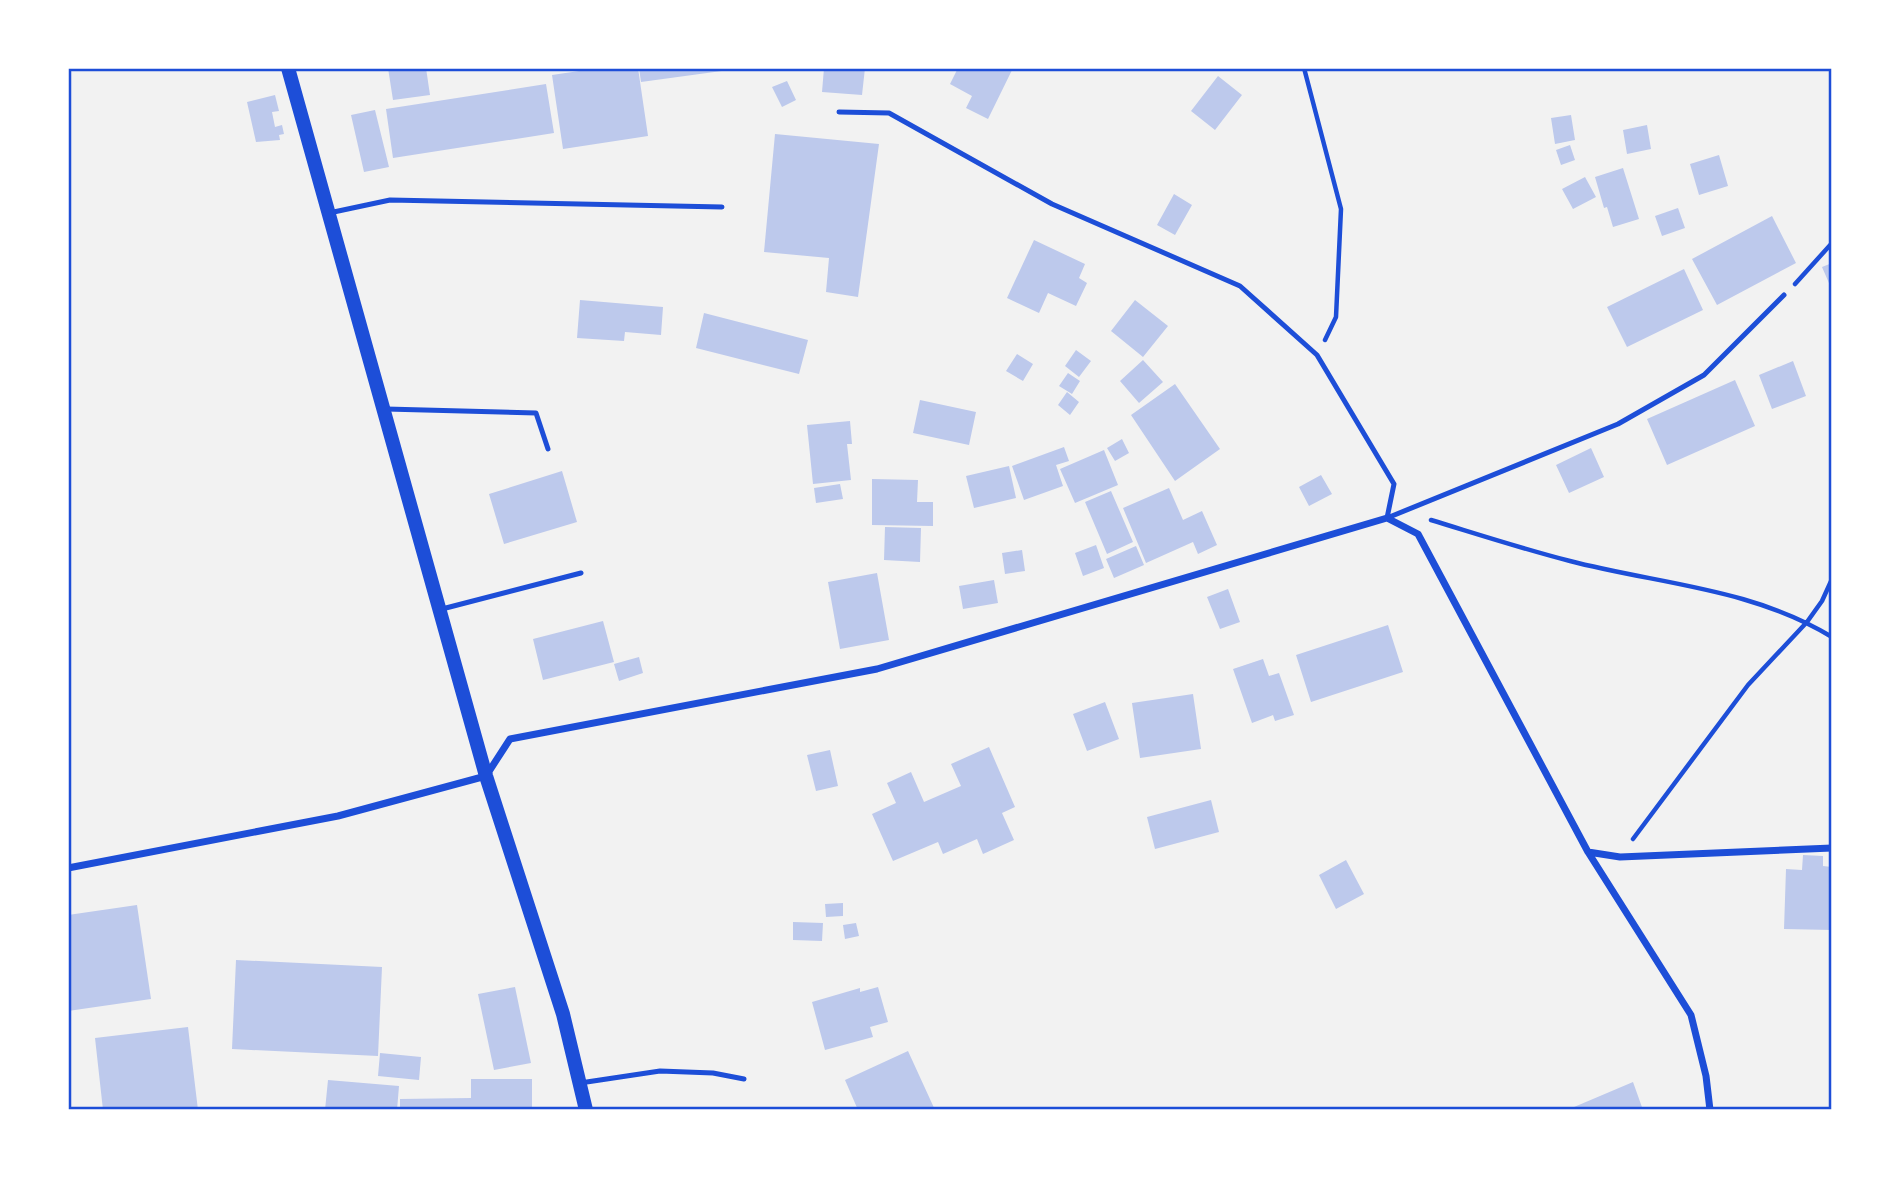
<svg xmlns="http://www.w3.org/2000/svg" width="1900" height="1178" font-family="Barlow,sans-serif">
<rect width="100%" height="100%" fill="#f2f2f2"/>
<!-- building -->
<path fill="#bdc9ec" d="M 388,68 L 426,68 L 430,95 L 393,100 Z
M 579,68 L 638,68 L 648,136 L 563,149 L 552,75 L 579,71 Z
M 639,68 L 729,68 L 729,70 L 641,82 Z
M 824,68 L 865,68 L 862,95 L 822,92 Z
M 958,68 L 1013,68 L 988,119 L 966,108 L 972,96 L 950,84 Z
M 1218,76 L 1242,95 L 1215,130 L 1191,111 Z
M 787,81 L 796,100 L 782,107 L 772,87 Z
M 546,84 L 554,133 L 393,158 L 386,109 Z
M 275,95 L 279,111 L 272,112 L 275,127 L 282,125 L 284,134 L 279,135 L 280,140 L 256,142 L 247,102 Z
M 375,110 L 389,167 L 364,172 L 351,115 Z
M 1571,115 L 1575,140 L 1555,144 L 1551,118 Z
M 1647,125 L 1651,149 L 1627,154 L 1623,130 Z
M 775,134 L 879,144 L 858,297 L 826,292 L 829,258 L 764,252 Z
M 1570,145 L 1575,160 L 1561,165 L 1556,150 Z
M 1719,155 L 1728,186 L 1699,195 L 1690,164 Z
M 1623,168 L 1639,219 L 1613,227 L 1607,207 L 1604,208 L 1595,177 Z
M 1585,177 L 1596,197 L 1573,209 L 1562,189 Z
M 1174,194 L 1192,205 L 1175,235 L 1157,225 Z
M 1678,208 L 1685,228 L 1662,236 L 1655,216 Z
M 1772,216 L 1796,263 L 1717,305 L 1692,259 Z
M 1034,240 L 1085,264 L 1079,278 L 1087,283 L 1076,306 L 1048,293 L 1039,313 L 1007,298 Z
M 1832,263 L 1832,290 L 1822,267 Z
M 1684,269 L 1703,310 L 1627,347 L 1607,307 Z
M 580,300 L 663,307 L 661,335 L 625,332 L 624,341 L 577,338 Z
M 1135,300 L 1168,326 L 1143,357 L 1111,331 Z
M 704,313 L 808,340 L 799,374 L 696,348 Z
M 1076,350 L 1091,361 L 1079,377 L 1065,366 Z
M 1017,354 L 1033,364 L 1023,381 L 1006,371 Z
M 1143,360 L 1163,382 L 1139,403 L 1120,381 Z
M 1793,361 L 1806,396 L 1772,409 L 1759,375 Z
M 1068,373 L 1080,381 L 1072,394 L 1059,386 Z
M 1735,380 L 1755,426 L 1667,465 L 1647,419 Z
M 1175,384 L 1220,449 L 1175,481 L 1131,415 Z
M 1067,392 L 1079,402 L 1070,415 L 1058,405 Z
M 920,400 L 976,412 L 969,445 L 913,433 Z
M 850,421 L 852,444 L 847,444 L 851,480 L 813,484 L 807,425 Z
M 1122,439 L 1129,453 L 1115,461 L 1107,448 Z
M 1064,447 L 1069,461 L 1056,465 L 1063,486 L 1024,500 L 1012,466 Z
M 1591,448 L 1604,477 L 1569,493 L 1556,465 Z
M 1104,450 L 1118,485 L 1075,503 L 1060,469 Z
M 1009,466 L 1016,498 L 974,508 L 966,476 Z
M 562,471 L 577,522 L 504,544 L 489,494 Z
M 1321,475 L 1332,494 L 1309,506 L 1299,487 Z
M 872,479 L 918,480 L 917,502 L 933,502 L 933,526 L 872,525 Z
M 840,484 L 843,499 L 816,503 L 814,488 Z
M 1169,488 L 1183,520 L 1202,511 L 1217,545 L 1198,554 L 1193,542 L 1146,563 L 1123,508 Z
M 1111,491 L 1133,542 L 1107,554 L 1085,502 Z
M 885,527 L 921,528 L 920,562 L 884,560 Z
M 1096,545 L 1104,568 L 1083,576 L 1075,553 Z
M 1136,546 L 1144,565 L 1114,578 L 1106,559 Z
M 1022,550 L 1025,571 L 1005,574 L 1002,553 Z
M 877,573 L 889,640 L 840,649 L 828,582 Z
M 994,580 L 998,603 L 963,609 L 959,586 Z
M 1228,589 L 1240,622 L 1220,629 L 1207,597 Z
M 603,621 L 614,662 L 543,680 L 533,639 Z
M 1388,625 L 1403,672 L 1311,702 L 1296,655 Z
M 639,657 L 643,673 L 619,681 L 614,664 Z
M 1263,659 L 1269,676 L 1279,673 L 1294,715 L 1275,721 L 1273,715 L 1252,723 L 1233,669 Z
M 1193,694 L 1201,749 L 1140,758 L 1132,703 Z
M 1105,702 L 1119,739 L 1087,751 L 1073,714 Z
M 989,747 L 1015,807 L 1002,813 L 1014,840 L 983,854 L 977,839 L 943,854 L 938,842 L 893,861 L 872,814 L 896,803 L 887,783 L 911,772 L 924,802 L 961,786 L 951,764 Z
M 830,750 L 838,786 L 816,791 L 807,755 Z
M 1211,800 L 1219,832 L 1155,849 L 1147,817 Z
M 1803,855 L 1823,856 L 1823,866 L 1832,867 L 1832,930 L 1784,929 L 1786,869 L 1802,870 Z
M 1346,860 L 1364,894 L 1336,909 L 1319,875 Z
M 843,903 L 843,916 L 826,917 L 825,904 Z
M 137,905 L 151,999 L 68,1011 L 68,915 Z
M 793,922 L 823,923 L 822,941 L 793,940 Z
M 856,923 L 859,936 L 845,939 L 843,925 Z
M 236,960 L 382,967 L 378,1056 L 232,1049 Z
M 515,987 L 531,1063 L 494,1070 L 478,994 Z
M 878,987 L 888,1022 L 870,1027 L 873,1037 L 825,1050 L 812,1002 L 860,988 L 860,992 Z
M 188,1027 L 198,1110 L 103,1110 L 95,1038 Z
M 908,1051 L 935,1110 L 858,1110 L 845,1080 Z
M 380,1053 L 421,1057 L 419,1080 L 378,1076 Z
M 471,1079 L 532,1079 L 532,1110 L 400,1110 L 400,1099 L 471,1098 Z
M 328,1080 L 399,1086 L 397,1110 L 325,1110 Z
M 1633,1082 L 1643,1110 L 1567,1110 Z"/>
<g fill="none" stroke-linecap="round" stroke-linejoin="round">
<!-- path -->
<path stroke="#1d4ed8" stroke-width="4.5" d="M 1304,68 L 1341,209 L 1336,317 L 1325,340
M 1795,284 L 1832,243
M 1431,520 C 1477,534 1523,549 1570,561 C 1658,584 1752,588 1832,637
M 1633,839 L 1748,685 L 1807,622 L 1822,601 L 1832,579"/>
<!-- service -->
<path stroke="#1d4ed8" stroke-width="5" d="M 839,112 L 889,113 L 1052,204 L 1240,286 L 1317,355 L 1394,484 L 1387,518
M 329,213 L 390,200 L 722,207
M 386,409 L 536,413 L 548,449
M 1387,518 L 1618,424 L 1704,375 L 1784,295
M 442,609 L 581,573
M 580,1083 L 660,1071 L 713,1073 L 744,1079"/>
<!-- minor -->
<path stroke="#1d4ed8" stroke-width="7" d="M 1588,852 L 1691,1015 L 1706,1076 L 1710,1110
M 68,868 L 338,816 L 486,776 L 510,739 L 877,669 L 1387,518 L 1418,534 L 1588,852 L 1620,857 L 1832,848"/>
<!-- secondary -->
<path stroke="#1d4ed8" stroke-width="14" d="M 288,68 L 486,776 L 563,1014 L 586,1110"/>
</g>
<!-- border -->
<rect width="1900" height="1178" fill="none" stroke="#ffffff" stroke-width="140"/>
<rect x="70" y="70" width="1760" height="1038" fill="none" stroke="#1d4ed8" stroke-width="2.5"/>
</svg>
